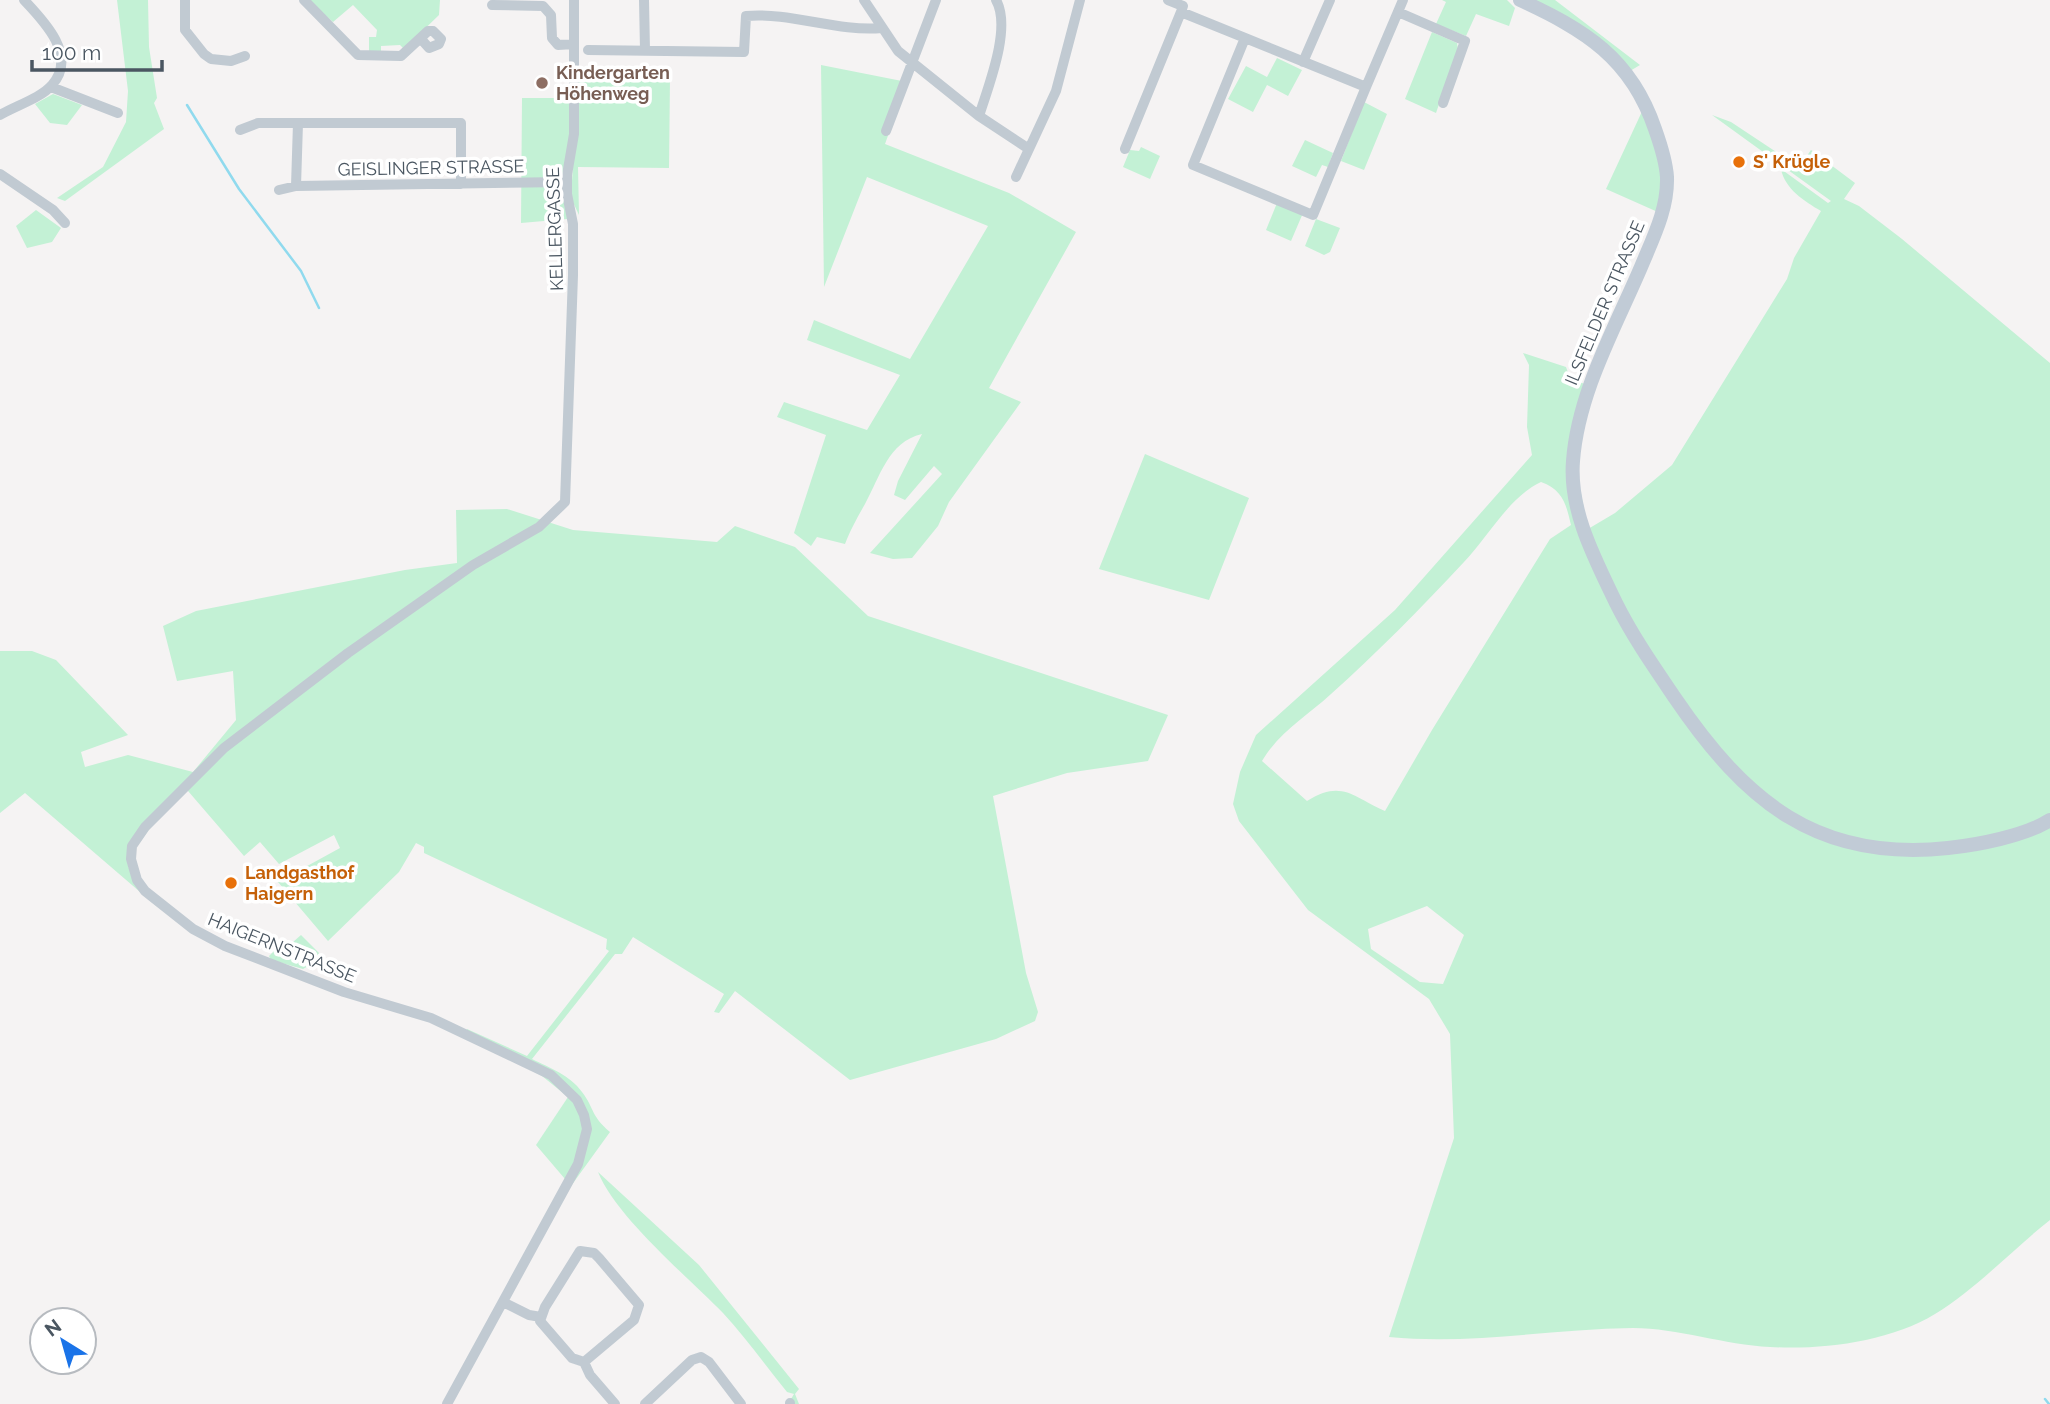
<svg xmlns="http://www.w3.org/2000/svg" width="2050" height="1404" font-family="Raleway,sans-serif">
<rect width="100%" height="100%" fill="#f5f3f3"/>
<!-- green -->
<path fill="#c3f1d5" fill-rule="evenodd" d="M 117,0 L 148,0 L 149,47 L 157,98 L 154,103 L 164,129 L 65,201 L 57,198 L 103,167 L 126,122 L 128,91 Z
M 308,0 L 440,0 L 439,15 L 404,49 L 400,45 L 381,46 L 381,51 L 369,51 L 369,37 L 376,37 L 377,30 L 353,5 L 333,22 Z
M 1442,0 L 1507,0 L 1515,8 L 1509,26 L 1476,14 L 1466,36 L 1436,24 L 1446,2 Z
M 1526,0 L 1555,0 L 1640,65 L 1630,71 Z
M 1432,32 L 1457,43 L 1458,49 L 1436,113 L 1405,99 Z
M 1277,58 L 1302,70 L 1288,96 L 1267,85 L 1253,112 L 1228,99 L 1246,66 L 1267,77 Z
M 821,65 L 907,82 L 885,144 L 1009,193 L 1076,232 L 989,388 L 1021,402 L 949,502 L 938,526 L 912,558 L 893,559 L 870,553 L 942,474 L 934,466 L 905,500 L 894,495 L 898,481 L 922,434 C 888,442 880,477 865,504 C 857,518 851,529 845,544 L 817,537 L 811,546 L 794,533 L 826,435 L 777,417 L 784,402 L 867,430 L 900,375 L 807,340 L 814,320 L 910,359 L 988,226 L 867,177 L 824,287 Z
M 578,78 L 670,78 L 669,168 L 578,167 L 579,215 L 571,198 Z
M 53,94 L 82,105 L 67,125 L 50,123 L 35,104 Z
M 522,98 L 574,98 L 567,219 L 521,223 Z
M 1364,102 L 1387,114 L 1364,170 L 1341,161 Z
M 1645,105 L 1664,178 L 1660,213 L 1606,189 Z
M 1712,115 L 1731,122 L 1799,167 L 1811,150 L 1855,183 L 1844,199 L 1859,206 L 1902,239 L 2050,363 L 2050,1220 C 2013,1249 1975,1290 1935,1314 C 1889,1342 1822,1350 1770,1347 C 1725,1345 1677,1328 1633,1328 C 1551,1329 1471,1345 1389,1337 L 1454,1138 L 1450,1034 L 1429,999 L 1308,910 L 1239,821 L 1233,804 L 1240,772 L 1256,735 L 1395,610 L 1532,455 L 1527,427 L 1529,365 L 1523,353 L 1566,367 L 1570,378 L 1587,385 L 1575,463 L 1588,529 L 1615,513 L 1672,465 L 1787,279 L 1794,258 L 1821,211 C 1804,201 1785,189 1781,169 L 1828,203 L 1831,201 ZM 1541,482 C 1563,490 1566,504 1571,525 L 1550,539 L 1432,730 L 1385,811 C 1353,797 1342,779 1307,801 L 1262,761 C 1280,731 1306,717 1331,694 C 1377,653 1421,608 1464,562 C 1488,537 1509,497 1541,482 ZM 1427,906 L 1464,935 L 1443,984 L 1420,982 L 1371,949 L 1368,929 Z
M 1305,140 L 1333,153 L 1328,167 L 1322,165 L 1316,177 L 1292,166 Z
M 1141,147 L 1160,156 L 1150,179 L 1123,167 L 1130,150 L 1139,151 Z
M 1277,203 L 1303,213 L 1291,241 L 1266,230 Z
M 36,210 L 61,228 L 52,242 L 27,248 L 16,226 Z
M 1316,219 L 1340,228 L 1330,252 L 1324,255 L 1305,246 Z
M 1145,454 L 1249,498 L 1209,600 L 1099,569 Z
M 507,509 L 573,530 L 717,542 L 735,526 L 795,547 L 868,616 L 1168,715 L 1148,761 L 1067,773 L 993,796 L 1026,973 L 1038,1012 L 1035,1021 L 996,1039 L 850,1080 L 735,991 L 719,1013 L 714,1012 L 724,994 L 633,937 L 622,954 L 615,954 L 532,1059 C 550,1068 570,1075 582,1092 C 595,1109 590,1115 610,1132 L 571,1186 L 536,1145 L 568,1097 L 542,1076 L 465,1034 L 467,1029 L 527,1056 L 609,951 L 606,949 L 607,939 L 424,853 L 424,847 L 416,843 L 399,872 L 328,941 L 278,882 L 340,848 L 334,835 L 279,864 L 260,842 L 244,856 L 182,784 L 127,860 C 131,883 145,895 161,910 L 25,793 L 0,813 L 0,651 L 32,651 L 56,660 L 128,735 L 81,752 L 85,767 L 128,755 L 193,772 L 236,720 L 233,671 L 177,681 L 163,626 L 196,611 L 405,570 L 457,563 L 456,510 Z
M 301,935 L 319,953 L 312,964 L 303,969 L 271,960 L 269,956 L 280,945 L 285,949 Z
M 598,1172 L 699,1265 L 799,1389 L 795,1394 L 799,1404 L 788,1404 L 794,1394 L 787,1392 C 766,1366 746,1338 723,1313 C 688,1277 616,1217 598,1172 Z"/>
<g fill="none" stroke-linecap="round" stroke-linejoin="round">
<!-- stream -->
<path stroke="#90daee" stroke-width="2.5" d="M 187,105 L 239,189 L 301,271 L 319,308
M 2045,1399 L 2049,1404"/>
<!-- minor -->
<path stroke="#c1cad2" stroke-width="10" d="M 185,0 L 185,30 L 204,54 L 211,59 L 231,61 L 245,56
M 304,0 L 358,55 L 401,56 L 428,31 L 433,31 L 441,39 L 439,44 L 429,48 L 421,39
M 644,0 L 645,50
M 864,0 L 898,51 L 979,116 L 1029,149
M 1168,0 L 1183,6 L 1181,12
M 492,5 L 543,6 L 551,15 L 552,38 L 558,45 L 574,44
M 1398,12 L 1465,41 L 1443,103
M 1245,38 L 1193,165 L 1313,215 L 1366,87
M 588,50 L 744,52 L 746,16 C 792,12 836,32 882,28
M 1303,62 L 1330,0
M 51,87 L 118,113
M 0,115 C 15,106 41,98 52,85 C 78,56 44,21 24,0
M 979,116 C 988,87 1012,28 996,0
M 240,130 L 258,123 L 461,123 L 461,184
M 886,131 L 936,0
M 1125,149 L 1181,12 L 1366,87 L 1403,0
M 0,174 L 53,210 L 65,223
M 1016,177 L 1056,91 L 1080,0
M 296,186 L 298,123
M 279,190 L 296,186 L 567,182
M 580,1251 L 594,1253 L 599,1258 L 639,1305 L 634,1320 L 584,1362 L 572,1358 L 540,1321 L 545,1307 Z
M 503,1302 L 529,1315 L 541,1317
M 584,1362 L 590,1375 L 615,1404
M 447,1404 L 578,1164 L 587,1129 L 584,1115 L 577,1100 L 551,1075 L 431,1018 L 344,992 L 225,946 L 193,929 L 145,891 L 137,880 L 131,859 L 132,846 L 145,827 L 224,748 L 348,653 L 473,565 L 539,527 L 565,502 L 573,275 L 573,224 L 567,194 L 567,175 L 574,134 L 574,0
M 645,1404 L 692,1360 L 701,1357 L 709,1362 L 741,1404
M 790,1404 L 790,1403"/>
<!-- secondary -->
<path stroke="#c1cbd6" stroke-width="14" d="M 1520,0 C 1585,30 1631,58 1655,129 C 1660,143 1666,162 1667,177 C 1668,209 1653,238 1641,267 C 1615,328 1578,393 1573,461 C 1569,511 1595,559 1616,603 C 1633,637 1654,667 1675,698 C 1745,801 1817,862 1948,848 C 1977,845 2025,836 2050,820"/>
</g>
<!-- markers -->
<circle fill="#8d6e63" stroke="#fff" stroke-width="2.5" cx="542" cy="83" r="7"/>
<g fill="#e8710a" stroke="#fff" stroke-width="2.5">
<circle cx="1739" cy="162" r="7"/>
<circle cx="231" cy="883" r="7"/>
</g>
<g text-anchor="middle" stroke-width="7" stroke-linejoin="round" paint-order="stroke">
<!-- education labels -->
<g font-size="18" font-weight="bold" fill="#785e54" stroke="#fff" text-anchor="start">
<text x="556" y="79">Kindergarten<tspan x="556" dy="21">Höhenweg</tspan></text>
</g>
<!-- food labels -->
<g font-size="18" font-weight="bold" fill="#c56008" stroke="#fff" text-anchor="start">
<text x="1753" y="168">S' Krügle</text>
<text x="245" y="879">Landgasthof<tspan x="245" dy="21">Haigern</tspan></text>
</g>
<!-- street labels -->
<g font-size="18" fill="#4a5661" stroke="#fff">
<text transform="translate(431 168) rotate(-1)" y="6">GEISLINGER STRASSE</text>
<text transform="translate(555 229) rotate(-92)" y="6">KELLERGASSE</text>
<text transform="translate(1605 303) rotate(-67)" y="6">ILSFELDER STRASSE</text>
<text transform="translate(282 948) rotate(22)" y="6">HAIGERNSTRASSE</text>
</g>
</g>
<!-- north arrow -->
<g transform="translate(63 1341) rotate(323)"><circle r="33" fill="#ffffff" stroke="#b7bbc0" stroke-width="2"/>
<path d="M0-5L12 26L0 18L-12 26Z" fill="#1a73e8"/>
<text y="-10" font-size="19" font-weight="bold" text-anchor="middle" fill="#4a5661">N</text>
</g>
<!-- scale -->
<path d="M32 60v10h130v-10" fill="none" stroke="#4a5661" stroke-width="3.5"/>
<text x="42" y="60" font-size="21" fill="#4a5661" stroke="#ffffff" stroke-width="5" paint-order="stroke">100 m</text>
</svg>
